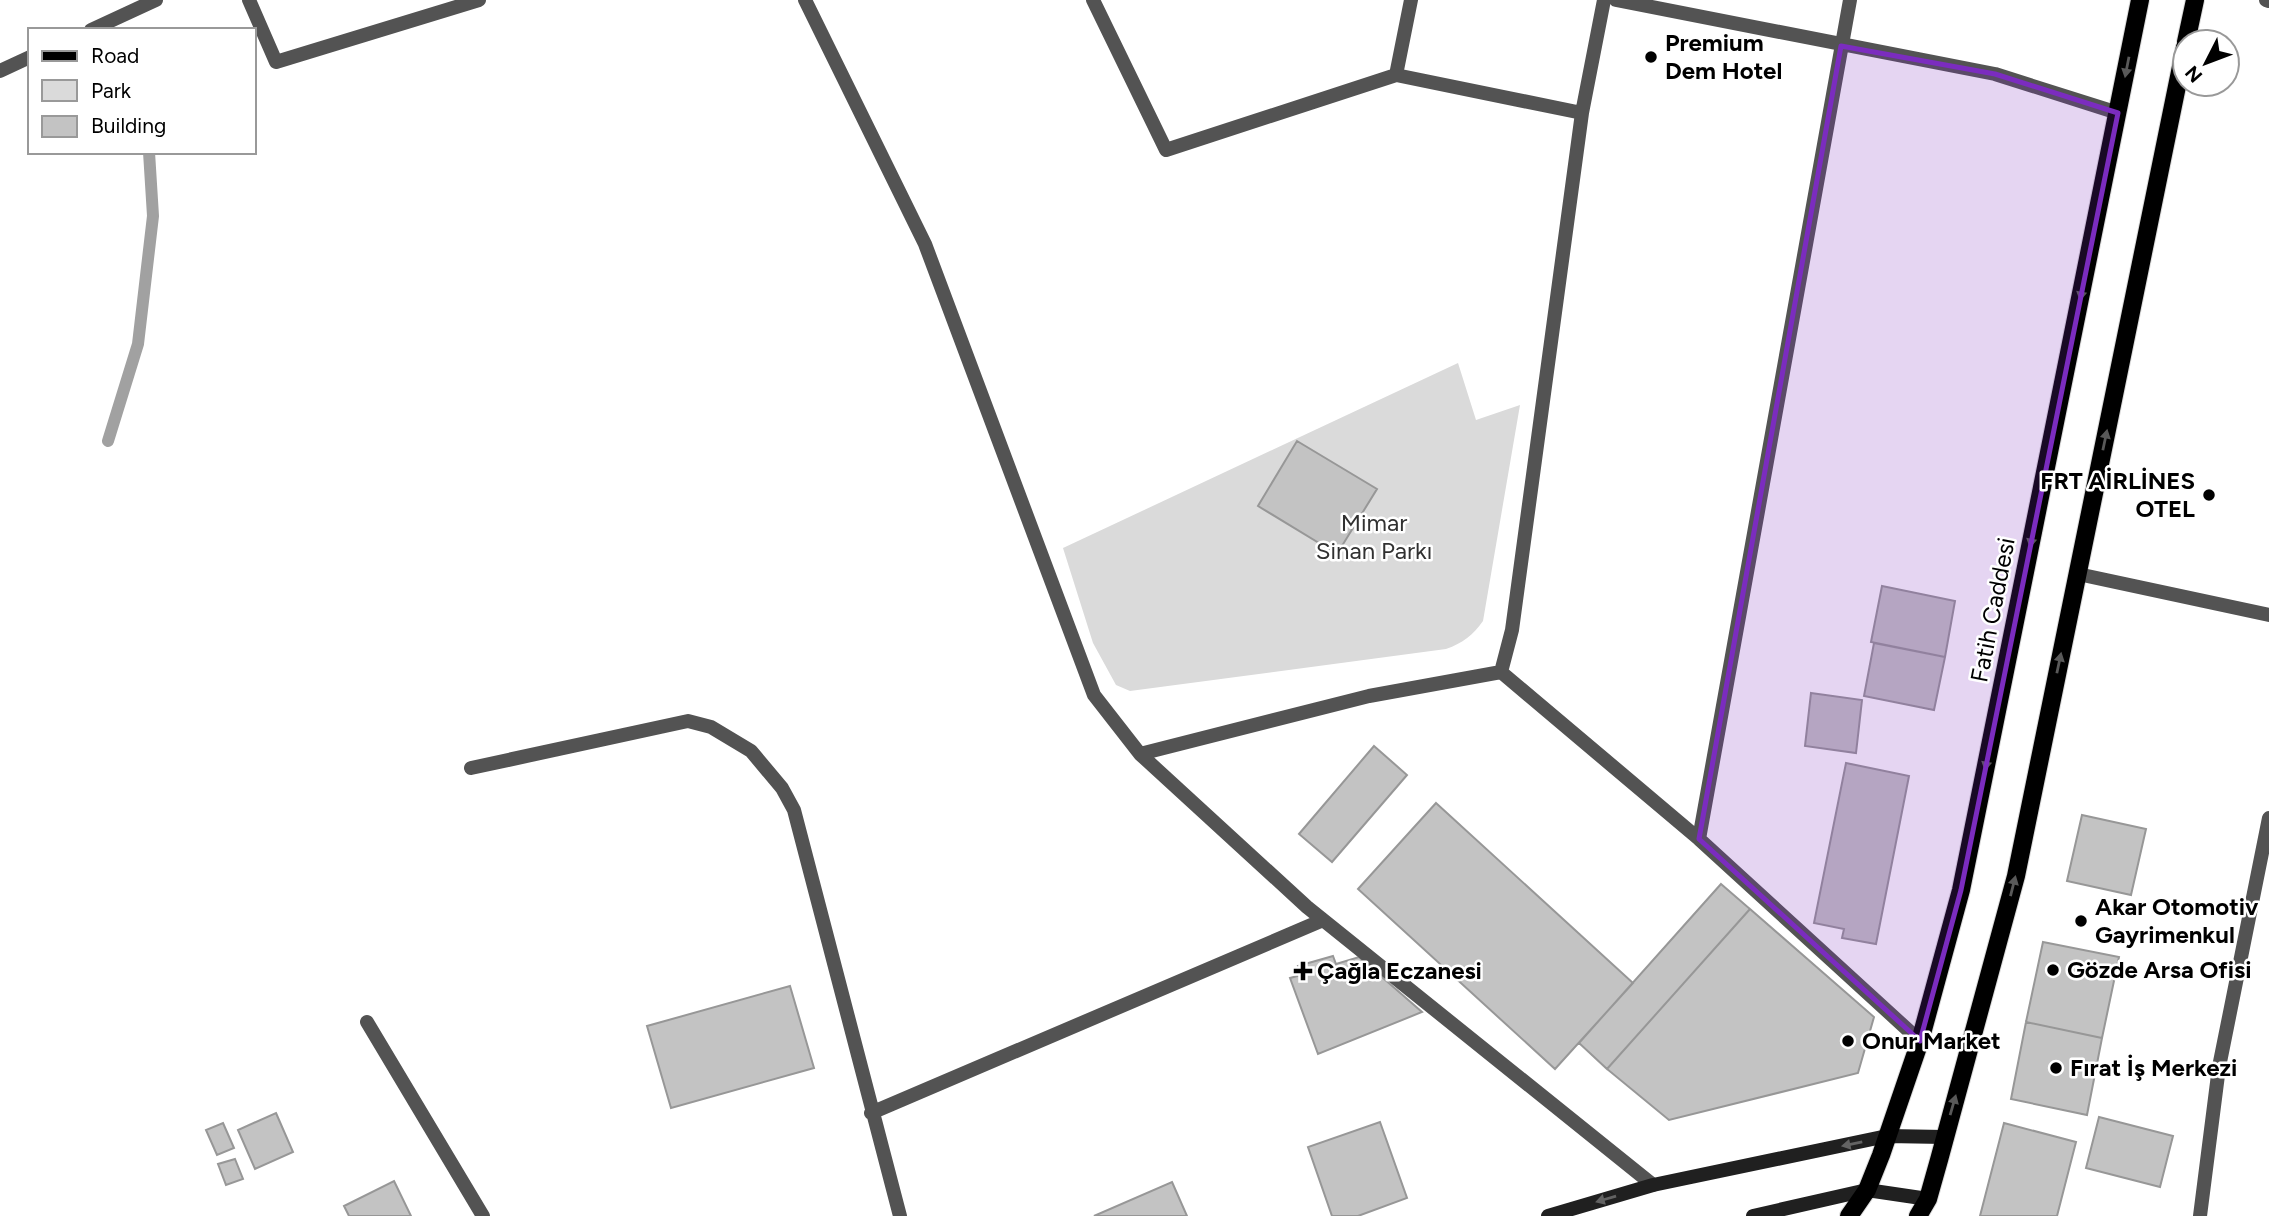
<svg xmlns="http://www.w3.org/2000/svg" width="2269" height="1216" font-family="Figtree,sans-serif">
<rect width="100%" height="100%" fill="#fff"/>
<!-- green -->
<path fill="#dadada" d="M 1458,363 L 1476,420 L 1520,405 L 1483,621 C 1473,635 1463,643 1446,649 L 1130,691 L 1116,685 L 1093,643 L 1063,548 Z"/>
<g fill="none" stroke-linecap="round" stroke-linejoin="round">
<!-- stream -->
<path stroke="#a1a1a1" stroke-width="12" d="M 108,441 L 138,344 L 153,216 L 149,152"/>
</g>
<!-- building -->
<path fill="#c3c3c3" stroke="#979797" stroke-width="2" d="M 1297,441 L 1377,489 L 1337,554 L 1258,506 Z
M 1882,586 L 1955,601 L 1945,657 L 1871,642 Z
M 1874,643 L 1945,657 L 1934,710 L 1864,696 Z
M 1811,693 L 1862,700 L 1856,753 L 1805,746 Z
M 1374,746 L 1407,775 L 1332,862 L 1299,834 Z
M 1846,763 L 1909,776 L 1876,944 L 1842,938 L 1844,929 L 1814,923 Z
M 1436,803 L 1633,983 L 1555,1069 L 1358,889 Z
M 2082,815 L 2146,829 L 2131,895 L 2067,881 Z
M 1721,884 L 1750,909 L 1607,1069 L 1579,1043 Z
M 1750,909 L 1874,1017 L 1858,1073 L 1669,1120 L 1607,1069 Z
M 2043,942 L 2119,957 L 2102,1038 L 2026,1022 Z
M 1333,956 L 1336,964 L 1359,957 L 1422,1012 L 1318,1054 L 1290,978 L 1301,975 L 1298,966 Z
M 790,986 L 814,1068 L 671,1108 L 647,1026 Z
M 2026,1022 L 2102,1038 L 2087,1115 L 2011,1099 Z
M 276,1113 L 293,1152 L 255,1169 L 238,1130 Z
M 2099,1117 L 2173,1136 L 2160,1187 L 2086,1168 Z
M 1380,1122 L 1407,1198 L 1358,1216 L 1332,1216 L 1308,1147 Z
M 223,1123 L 234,1148 L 217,1155 L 206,1130 Z
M 2004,1123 L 2076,1142 L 2057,1216 L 1980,1216 Z
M 235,1159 L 243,1179 L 226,1185 L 218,1164 Z
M 394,1181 L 411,1216 L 349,1216 L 344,1206 Z
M 1172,1182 L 1187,1216 L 1094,1216 Z"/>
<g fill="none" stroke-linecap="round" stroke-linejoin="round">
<!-- primary casing -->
<g stroke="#dbdbdb" stroke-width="20">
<path id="primary" d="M 2186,42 L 2195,0
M 1849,1216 L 1867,1190 L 1881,1155 L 1920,1041 L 1961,890 L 2140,0
M 1918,1216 L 1928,1199 L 1939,1160 L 2016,876 L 2185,47"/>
</g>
<!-- lane -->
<path stroke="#535353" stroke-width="14" d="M 367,1022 L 483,1216"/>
<!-- street -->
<path stroke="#535353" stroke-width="14" d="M 249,0 L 276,62 L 479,0
M 805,0 L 925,244 L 1094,695 L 1140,754 L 1307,907 L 1653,1185
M 1093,0 L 1166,150 L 1396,75 L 1582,113
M 1604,0 L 1582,113 L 1512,630 L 1501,672 L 1699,839 L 1920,1041
M 1616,0 L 1995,74 L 2118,113
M 2266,0 L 2269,1
M 91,30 L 156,0
M 0,71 L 30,57
M 1396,75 L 1411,0
M 2078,574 L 2269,615
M 1140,754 L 1369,696 L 1501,672
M 471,768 L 688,721 L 711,727 L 751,751 L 782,788 L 794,810 L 900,1216
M 1699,839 L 1850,0
M 871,1113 L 1323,920
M 2200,1216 L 2219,1067 L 2269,818"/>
<!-- secondary -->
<path stroke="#202020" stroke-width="14" d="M 1548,1216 L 1653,1185 L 1887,1136 L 1944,1137
M 1753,1216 L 1867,1190 L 1928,1199"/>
<!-- primary -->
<use href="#primary" stroke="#000" stroke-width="18"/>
</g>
<!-- one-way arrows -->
<defs><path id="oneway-solid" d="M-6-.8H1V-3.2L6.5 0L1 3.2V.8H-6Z" transform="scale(1.75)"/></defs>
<g fill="#595959">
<use href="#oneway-solid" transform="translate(2127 67) rotate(101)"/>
<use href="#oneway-solid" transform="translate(2082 290) rotate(101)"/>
<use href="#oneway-solid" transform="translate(2105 440) rotate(-78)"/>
<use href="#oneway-solid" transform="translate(2032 537) rotate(101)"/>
<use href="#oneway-solid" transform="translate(2059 663) rotate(-78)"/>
<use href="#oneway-solid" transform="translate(1987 760) rotate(101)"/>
<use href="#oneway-solid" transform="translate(2013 886) rotate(-76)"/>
<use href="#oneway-solid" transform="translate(1953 1105) rotate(-74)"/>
</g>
<g fill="#636363">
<use href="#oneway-solid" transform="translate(1852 1144) rotate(168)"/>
<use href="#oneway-solid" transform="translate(1606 1199) rotate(164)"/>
</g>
<!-- marked area -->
<path fill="#7b2cbf" fill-opacity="0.2" stroke="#7b2cbf" stroke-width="5" stroke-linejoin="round" d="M 1841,46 L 1995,74 L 2118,113 L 1961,890 L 1920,1041 L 1699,839 Z"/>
<!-- markers -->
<g fill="#000" stroke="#fff" stroke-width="2.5">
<circle cx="1651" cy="57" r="7"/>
<circle cx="2209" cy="495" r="7"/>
<circle cx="2081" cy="921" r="7"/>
<circle cx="2053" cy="970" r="7"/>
<path d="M1299.5 960.5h7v7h7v7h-7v7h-7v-7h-7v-7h7z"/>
<circle cx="1848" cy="1041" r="7"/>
<circle cx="2056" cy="1068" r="7"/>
</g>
<g text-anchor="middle" stroke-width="5" stroke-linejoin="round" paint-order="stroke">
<!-- poi labels -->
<g font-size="24" font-weight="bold" fill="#000" stroke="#fff" text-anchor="start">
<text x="1665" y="51">Premium<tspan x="1665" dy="28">Dem Hotel</tspan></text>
<text x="2195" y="489" text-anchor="end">FRT AİRLİNES<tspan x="2195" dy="28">OTEL</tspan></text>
<text x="2095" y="915">Akar Otomotiv<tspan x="2095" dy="28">Gayrimenkul</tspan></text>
<text x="2067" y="978">Gözde Arsa Ofisi</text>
<text x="1317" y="979">Çağla Eczanesi</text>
<text x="1862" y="1049">Onur Market</text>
<text x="2070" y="1076">Fırat İş Merkezi</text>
</g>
<!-- park labels -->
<g font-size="24" fill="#313131" stroke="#fff">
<text x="1374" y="531">Mimar<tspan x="1374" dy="28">Sinan Parkı</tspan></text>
</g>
<!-- street labels -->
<g font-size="24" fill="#000" stroke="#fff">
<text transform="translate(1993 610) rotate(-79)" y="8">Fatih Caddesi</text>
</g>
</g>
<!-- legend -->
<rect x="28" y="28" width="228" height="126" fill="#ffffff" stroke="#999999" stroke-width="2"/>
<rect x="42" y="51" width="35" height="10" fill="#000000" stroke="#999999" stroke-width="2"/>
<text x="91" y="63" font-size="21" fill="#000000">Road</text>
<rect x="42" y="80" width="35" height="21" fill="#dadada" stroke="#999999" stroke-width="2"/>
<text x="91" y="98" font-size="21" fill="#000000">Park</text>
<rect x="42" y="116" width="35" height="21" fill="#c3c3c3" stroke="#999999" stroke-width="2"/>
<text x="91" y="133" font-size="21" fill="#000000">Building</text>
<!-- north arrow -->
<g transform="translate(2206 63) rotate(228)"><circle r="33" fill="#ffffff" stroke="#999999" stroke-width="2"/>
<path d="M0-5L12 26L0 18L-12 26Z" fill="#000000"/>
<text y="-10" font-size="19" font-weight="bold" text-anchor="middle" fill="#000000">N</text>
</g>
</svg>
